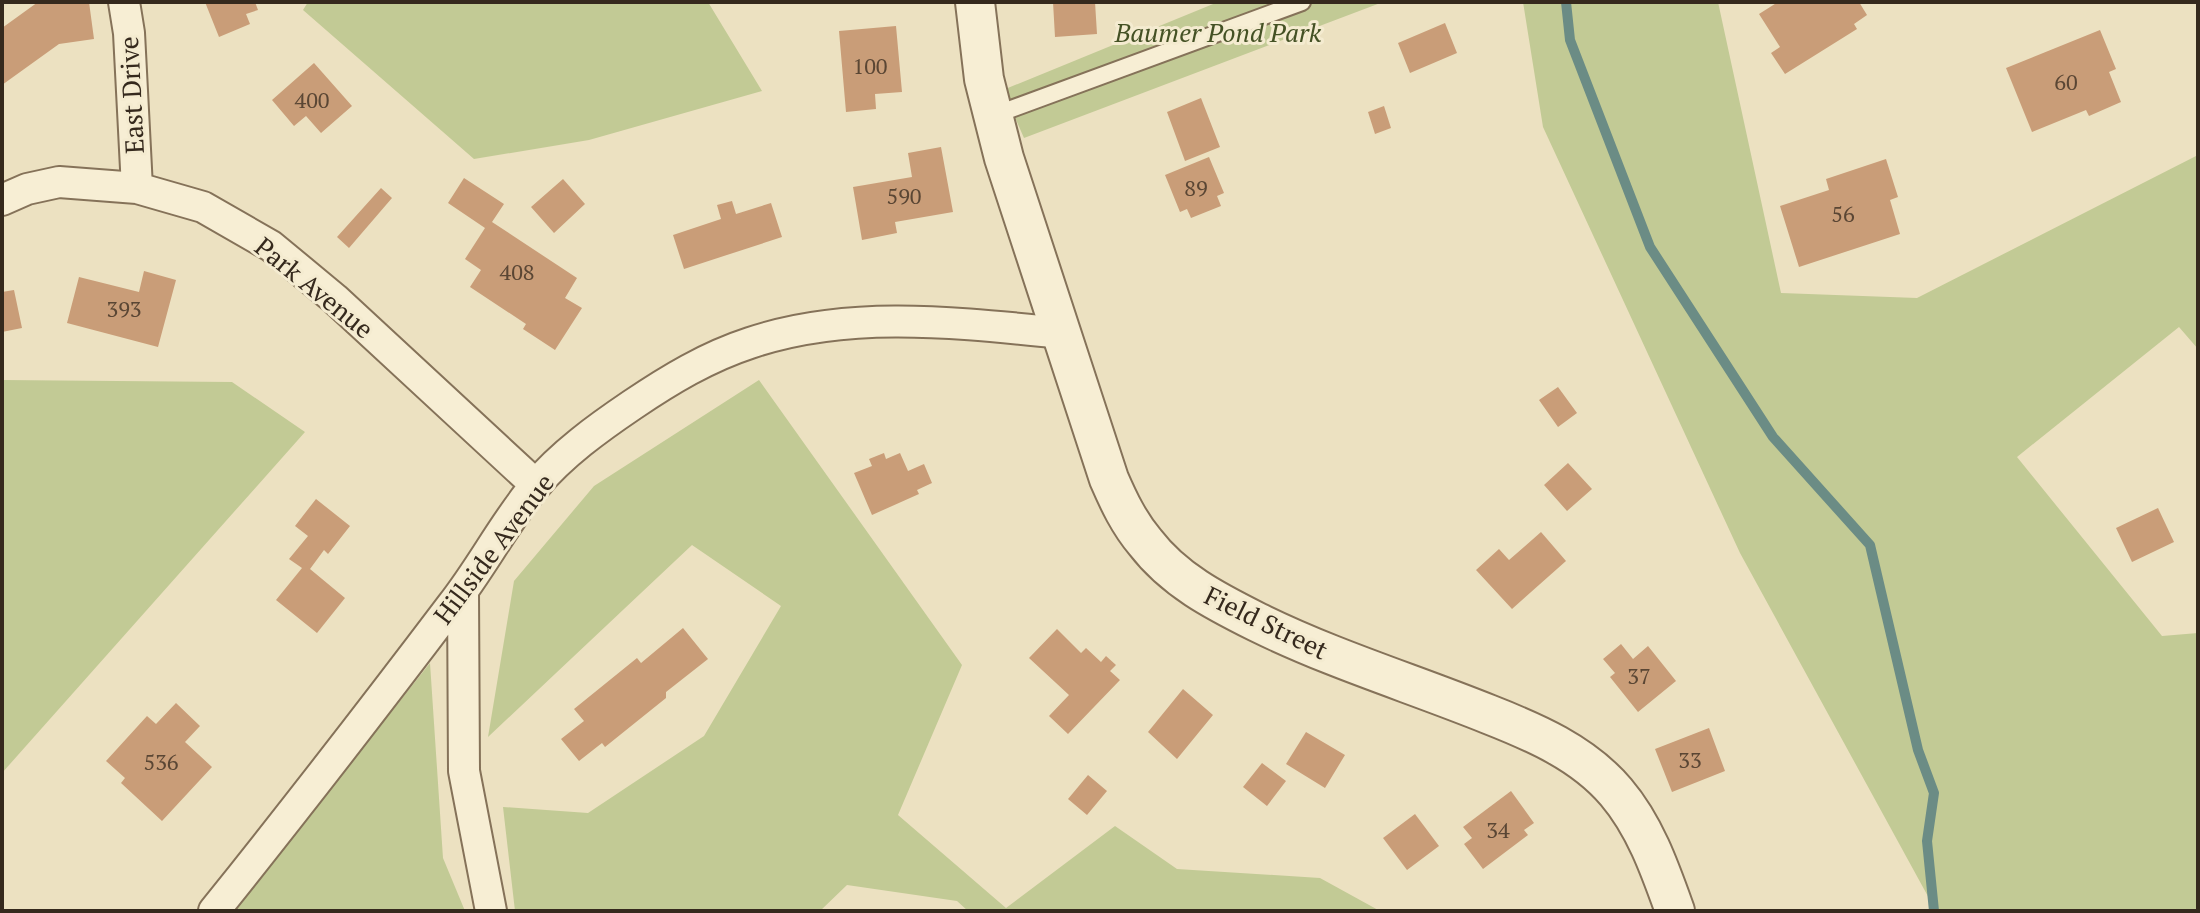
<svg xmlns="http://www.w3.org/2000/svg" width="2200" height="913" font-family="'PT Serif',serif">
<rect width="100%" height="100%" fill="#ece1c1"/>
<!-- green -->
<path fill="#c2ca95" d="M 308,2 L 708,2 L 762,91 L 589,140 L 474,159 L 303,10 Z
M 1218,2 L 1383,2 L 1024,138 L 1003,90 Z
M 1523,2 L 1718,2 L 1781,293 L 1917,298 L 2198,155 L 2198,349 L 2179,327 L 2017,457 L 2162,636 L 2198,633 L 2198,911 L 1936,911 L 1740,553 L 1543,127 Z
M 2,380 L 232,382 L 305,432 L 2,773 Z
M 759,380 L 962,665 L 898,815 L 1006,908 L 1115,826 L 1177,869 L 1320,878 L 1380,911 L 968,911 L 957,901 L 847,885 L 820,911 L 515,911 L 503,807 L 588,813 L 704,736 L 781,606 L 692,545 L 488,737 L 514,581 L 594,486 Z
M 430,663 L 443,858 L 465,911 L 233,911 Z"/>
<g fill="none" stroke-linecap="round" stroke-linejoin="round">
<!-- stream -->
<path stroke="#6b8c85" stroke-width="10" d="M 1566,2 L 1570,40 L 1650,247 L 1773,437 L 1870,545 L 1918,750 L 1934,793 L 1927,841 L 1934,911"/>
</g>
<!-- building -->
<path fill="#c99d78" d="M 38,2 L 89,2 L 94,39 L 59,44 L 2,85 L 2,28 Z
M 205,2 L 255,2 L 258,10 L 246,14 L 250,24 L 219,37 Z
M 1053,2 L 1095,2 L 1097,34 L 1055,37 Z
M 1778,2 L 1859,2 L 1867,15 L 1854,24 L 1857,29 L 1785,74 L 1771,53 L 1780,47 L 1759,14 Z
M 1445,23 L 1457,53 L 1410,73 L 1398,43 Z
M 896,26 L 902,92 L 875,94 L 876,109 L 846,112 L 839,31 Z
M 2100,30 L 2116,69 L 2109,72 L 2121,102 L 2089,116 L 2086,110 L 2032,132 L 2006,68 Z
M 314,63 L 352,106 L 321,133 L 306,116 L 294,126 L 272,100 Z
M 1201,98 L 1220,147 L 1185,161 L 1167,112 Z
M 1384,106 L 1391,128 L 1375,134 L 1368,112 Z
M 941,147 L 953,212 L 895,222 L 897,233 L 862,240 L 853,187 L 912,177 L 908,153 Z
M 1209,157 L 1224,193 L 1217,196 L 1221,206 L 1191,218 L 1187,209 L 1180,212 L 1165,175 Z
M 1886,159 L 1898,197 L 1890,200 L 1900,234 L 1799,267 L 1780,206 L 1829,190 L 1826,179 Z
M 464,178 L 504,204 L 492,222 L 577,278 L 565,298 L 582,308 L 555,350 L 523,329 L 526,324 L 470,287 L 481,270 L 465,259 L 485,228 L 448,203 Z
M 563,179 L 585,204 L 554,233 L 531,207 Z
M 381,188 L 392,198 L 349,248 L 337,237 Z
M 732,201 L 736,214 L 771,203 L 782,237 L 684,269 L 673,235 L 721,219 L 717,205 Z
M 144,271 L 176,280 L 158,347 L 67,323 L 79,277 L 139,292 Z
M 14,290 L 22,328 L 2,332 L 2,292 Z
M 1558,387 L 1577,413 L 1558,427 L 1539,400 Z
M 884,453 L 886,459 L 900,453 L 908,471 L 924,464 L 932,483 L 917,490 L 919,494 L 872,515 L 854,473 L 872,466 L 869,459 Z
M 1568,463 L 1592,489 L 1567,511 L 1544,485 Z
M 316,499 L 350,526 L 328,554 L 324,550 L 310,569 L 345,598 L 317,633 L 276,600 L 302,568 L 289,559 L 308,536 L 295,526 Z
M 2158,508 L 2174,542 L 2132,562 L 2116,528 Z
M 1541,532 L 1566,561 L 1512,609 L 1476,570 L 1499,549 L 1509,560 Z
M 683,628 L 708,659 L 666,692 L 666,698 L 605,747 L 602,743 L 579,761 L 561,739 L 584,721 L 574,709 L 637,658 L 641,663 Z
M 1057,629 L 1081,653 L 1086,648 L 1101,662 L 1106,656 L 1116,665 L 1110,671 L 1120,680 L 1068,734 L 1049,716 L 1069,695 L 1029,658 Z
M 1621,644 L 1633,659 L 1648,646 L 1676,681 L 1638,712 L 1610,677 L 1615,673 L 1603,659 Z
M 1183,689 L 1213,715 L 1177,759 L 1148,732 Z
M 176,703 L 200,726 L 185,742 L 212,767 L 162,821 L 121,783 L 125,778 L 106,761 L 147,716 L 156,724 Z
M 1709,728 L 1725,771 L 1672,792 L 1655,749 Z
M 1306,732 L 1345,755 L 1325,788 L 1286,764 Z
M 1262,763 L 1286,781 L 1267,806 L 1243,787 Z
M 1088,775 L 1107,791 L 1087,815 L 1068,799 Z
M 1511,791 L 1534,823 L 1524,830 L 1528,835 L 1483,869 L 1464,844 L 1472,838 L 1463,827 Z
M 1415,814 L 1439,846 L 1407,870 L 1383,838 Z"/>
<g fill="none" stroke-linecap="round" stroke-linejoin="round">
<!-- service casing -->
<g stroke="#857259" stroke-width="20">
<path id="service" d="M 992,116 L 1302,2"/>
</g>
<!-- minor casing -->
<g stroke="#857259" stroke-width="34">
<path id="minor" d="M 124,2 L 129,33 L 137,188
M 2,200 L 27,189 L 59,182 L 137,188 L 203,207 L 271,246 L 335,299 L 536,485
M 463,592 L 464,771 L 491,911
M 214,911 C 295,810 374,708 452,605 C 482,567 504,523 535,486 C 562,454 598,428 632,405 C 669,380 707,357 750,343 C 850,309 960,323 1062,333"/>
</g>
<!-- tertiary casing -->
<g stroke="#857259" stroke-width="42">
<path id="tertiary" d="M 975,2 L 984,79 L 1004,158 L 1109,479 C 1119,502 1129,523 1145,542 C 1174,580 1215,601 1257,622 C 1332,659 1411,683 1488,714 C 1534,732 1583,753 1616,792 C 1645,826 1660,869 1675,911"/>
</g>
<!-- service -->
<use href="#service" stroke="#f7eed4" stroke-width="16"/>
<!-- minor -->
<use href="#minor" stroke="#f7eed4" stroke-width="30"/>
<!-- tertiary -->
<use href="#tertiary" stroke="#f7eed4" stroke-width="38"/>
</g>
<g text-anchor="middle" stroke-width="6" stroke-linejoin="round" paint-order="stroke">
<!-- number labels -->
<g font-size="22" fill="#5a4634">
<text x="870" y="74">100</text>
<text x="2066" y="90">60</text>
<text x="312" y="108">400</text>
<text x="1196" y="196">89</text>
<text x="904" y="204">590</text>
<text x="1843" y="222">56</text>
<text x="517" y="280">408</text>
<text x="124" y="317">393</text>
<text x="1639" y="684">37</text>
<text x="1690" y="768">33</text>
<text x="161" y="770">536</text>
<text x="1498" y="838">34</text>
</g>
<!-- park labels -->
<g font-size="26" font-style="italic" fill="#445124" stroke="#f4ebd0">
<text x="1218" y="42">Baumer Pond Park</text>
</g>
<!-- street labels -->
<g font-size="26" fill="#35291d" stroke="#f4ebd0">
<text transform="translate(132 95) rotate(-93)" y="9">East Drive</text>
<text transform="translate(314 288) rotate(39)" y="9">Park Avenue</text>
<text transform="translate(494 549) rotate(-53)" y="9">Hillside Avenue</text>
<text transform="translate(1266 623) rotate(26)" y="9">Field Street</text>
</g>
</g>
<!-- border -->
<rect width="2200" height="913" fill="none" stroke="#35291d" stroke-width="8"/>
</svg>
